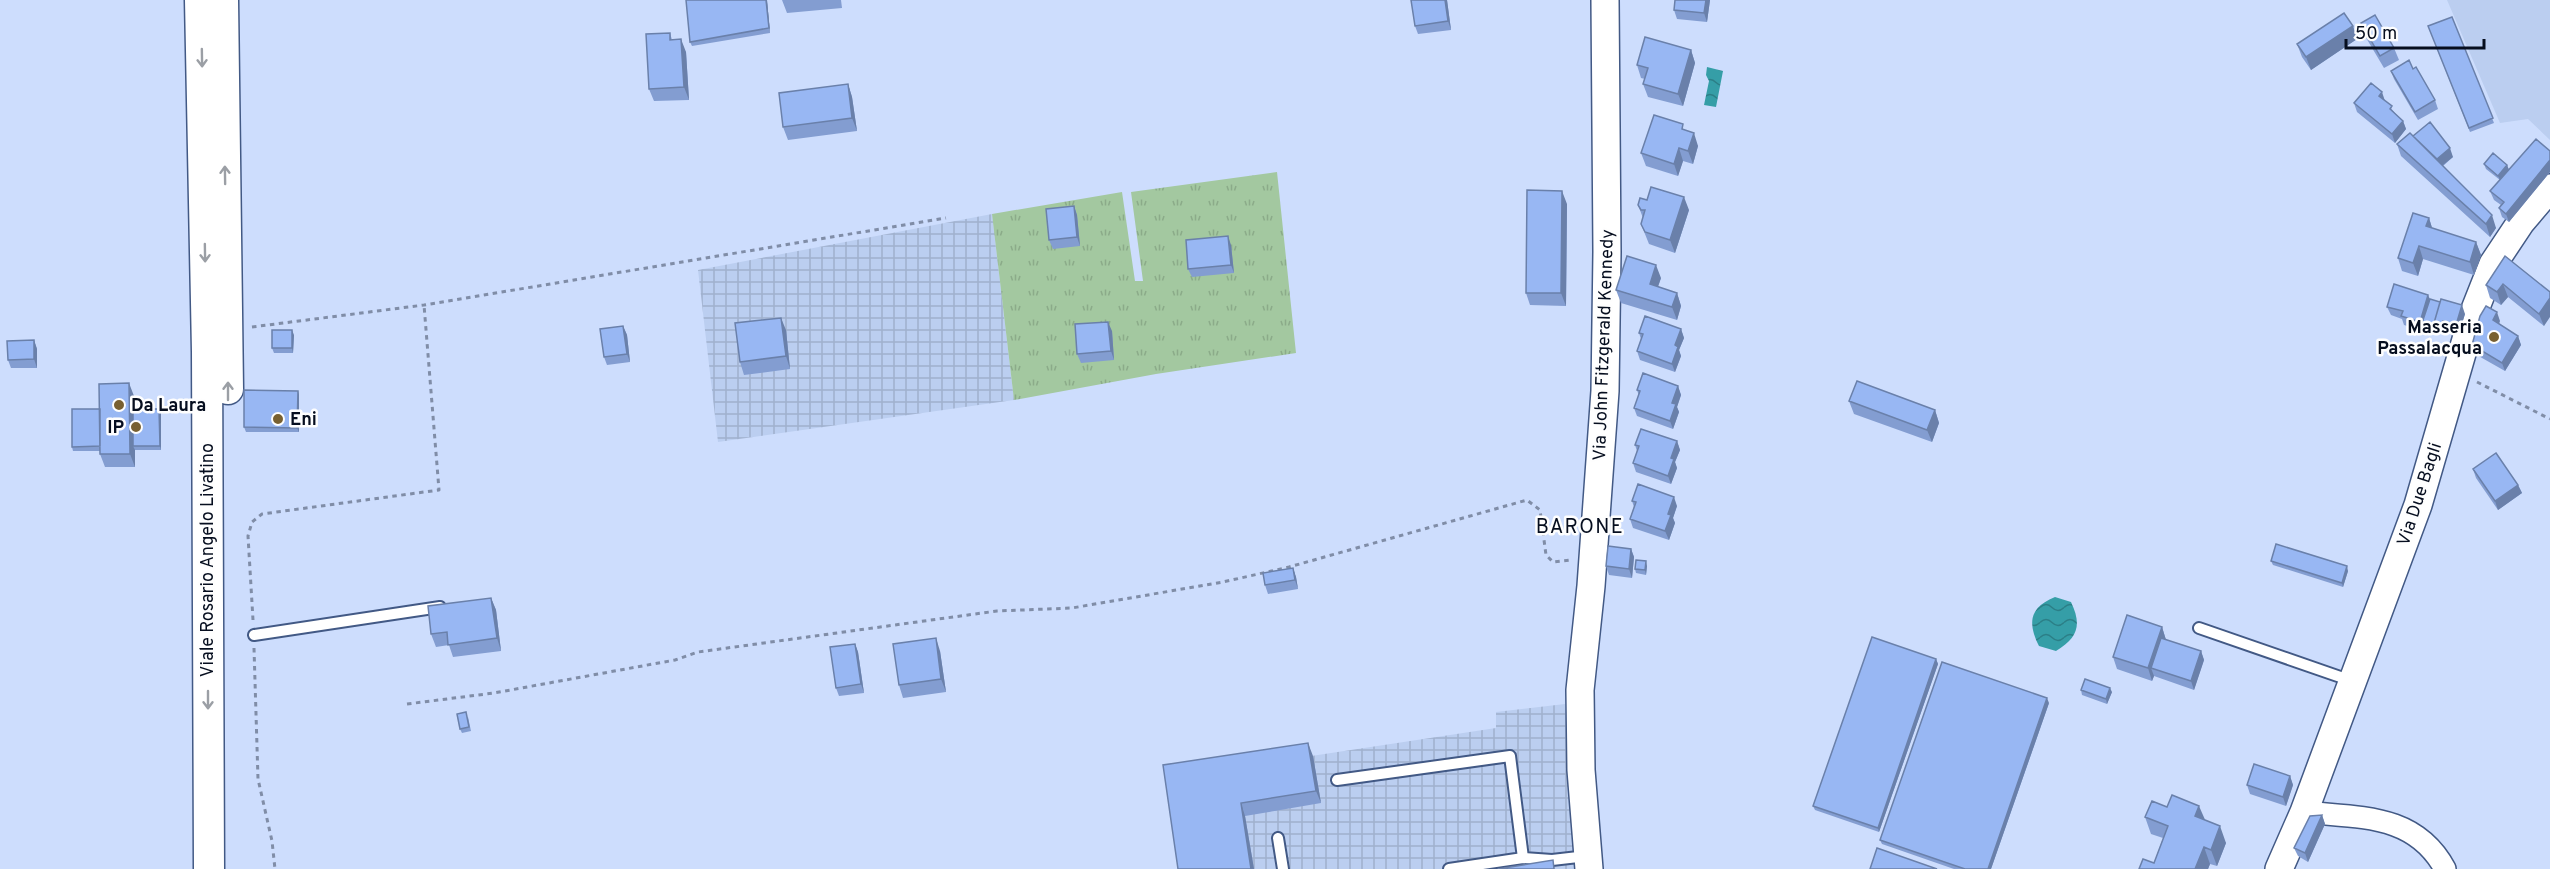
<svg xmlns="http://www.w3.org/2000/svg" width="2550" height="869" font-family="Overpass,sans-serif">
<defs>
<pattern id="industrial-grid" width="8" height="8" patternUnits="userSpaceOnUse" patternTransform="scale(1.5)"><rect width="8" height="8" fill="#bbcef0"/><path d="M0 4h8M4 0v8" fill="none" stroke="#9fb0cd"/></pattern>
<pattern id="grass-tufts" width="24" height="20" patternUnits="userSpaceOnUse" patternTransform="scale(1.5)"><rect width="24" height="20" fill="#a3c8a0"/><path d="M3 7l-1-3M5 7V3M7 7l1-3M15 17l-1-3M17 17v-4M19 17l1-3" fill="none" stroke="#8bab89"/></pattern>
<pattern id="water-waves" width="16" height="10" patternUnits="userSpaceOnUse" patternTransform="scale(1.5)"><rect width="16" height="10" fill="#359ea7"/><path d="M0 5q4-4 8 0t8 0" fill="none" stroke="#2b7f87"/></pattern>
</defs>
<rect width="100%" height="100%" fill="#cdddfd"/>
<!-- built -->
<path fill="#bbcef0" d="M 2447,0 L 2550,0 L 2550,140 L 2528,119 L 2500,123 Z"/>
<!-- industrial -->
<path fill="url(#industrial-grid)" d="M 992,214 L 1014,400 L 718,442 L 698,270 Z
M 1565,704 L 1577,869 L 1181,869 L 1167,778 L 1496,728 L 1496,712 Z"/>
<!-- grass -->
<path fill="url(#grass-tufts)" d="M 1277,172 L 1296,353 L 1156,374 L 1014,400 L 992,214 L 1122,192 L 1135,281 L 1143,281 L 1131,192 Z"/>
<!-- water -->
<path fill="url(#water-waves)" d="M 1707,67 L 1723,71 L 1716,107 L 1704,105 L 1709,81 L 1706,75 Z
M 2055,597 L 2071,602 C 2082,625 2078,638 2056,651 L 2039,646 C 2027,622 2030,607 2055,597 Z"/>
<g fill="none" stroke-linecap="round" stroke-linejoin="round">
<!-- service casing -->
<g stroke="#425985" stroke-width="14">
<path id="service" d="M 2199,628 L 2352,681
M 254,635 L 440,607
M 1337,780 L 1510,756 L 1523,858
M 1278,838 L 1283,869
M 1449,869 L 1523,858 L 1552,860 L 1587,856"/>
</g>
<!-- minor casing -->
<g stroke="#425985" stroke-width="24">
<path id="minor" d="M 2304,812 C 2359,818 2415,813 2445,869"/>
</g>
<!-- tertiary casing -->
<g stroke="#425985" stroke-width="30">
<path id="tertiary" d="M 1589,869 L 1581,770 L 1580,690 L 1591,586 L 1605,391 L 1607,252 L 1605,0
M 2279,869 L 2304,812 L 2418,505 L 2474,312 L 2493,264 L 2521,222 L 2550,188"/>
</g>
<!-- secondary casing -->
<g stroke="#425985" stroke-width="33">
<path id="secondary" d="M 200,0 L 207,352 L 209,869
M 223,0 L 228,389"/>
</g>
<!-- path -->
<path stroke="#808da7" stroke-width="3" stroke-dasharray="4.5 4.5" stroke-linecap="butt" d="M 252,327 L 424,305 L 946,218
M 2477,382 L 2550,419
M 253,620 L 248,536 L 252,522 L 262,514 L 439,490 L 424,305
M 254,648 L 258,779 L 272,841 L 275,869
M 407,704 L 494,693 L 675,660 L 698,652 L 997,611 L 1072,608 L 1223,582 L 1289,567 L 1527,500 L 1540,510 L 1546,555 L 1553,562 L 1571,560"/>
<!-- service -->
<use href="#service" stroke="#fff" stroke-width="10"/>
<!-- minor -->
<use href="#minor" stroke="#fff" stroke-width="21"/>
<!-- tertiary -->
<use href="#tertiary" stroke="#fff" stroke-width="27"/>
<!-- secondary -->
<use href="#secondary" stroke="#fff" stroke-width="30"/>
</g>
<!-- wall -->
<path fill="#839dd1" d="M 767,0 L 770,33 L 692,46 L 690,42 Z
M 782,0 L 841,0 L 842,8 L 787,13 Z
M 1411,0 L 1447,0 L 1451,30 L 1418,34 L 1415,26 Z
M 1710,0 L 1707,22 L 1677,19 L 1674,10 Z
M 2452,17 L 2494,123 L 2470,132 L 2428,26 Z
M 2361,23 L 2394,48 L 2399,60 L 2384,68 L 2365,36 Z
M 2353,26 L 2357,39 L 2311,70 L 2302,57 L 2297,44 Z
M 670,33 L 672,40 L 686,52 L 689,100 L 654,101 L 649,89 Z
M 1691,50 L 1695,63 L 1683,106 L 1648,97 L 1643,84 L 1645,79 L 1641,78 L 1637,65 Z
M 2391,71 L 2435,100 L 2438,109 L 2418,120 L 2394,79 Z
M 848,84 L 852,97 L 857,131 L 788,140 L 783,127 Z
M 2385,101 L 2395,113 L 2403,121 L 2406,129 L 2395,143 L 2357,112 L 2354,103 Z
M 1686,131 L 1698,146 L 1693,164 L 1683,161 L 1678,176 L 1646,166 L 1641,153 Z
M 2413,136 L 2453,157 L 2443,166 L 2496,228 L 2490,237 L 2401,156 L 2397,144 Z
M 2550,151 L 2550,172 L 2509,222 L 2502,217 L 2499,208 L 2501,205 L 2494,200 L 2490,191 L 2500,180 L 2486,169 L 2484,164 L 2507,165 L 2509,170 Z
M 1647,200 L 1689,210 L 1675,253 L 1649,244 L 1641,224 L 1643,218 L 1638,205 Z
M 1567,204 L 1566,306 L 1530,305 L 1526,293 Z
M 1074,206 L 1077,215 L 1080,246 L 1053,249 L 1049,240 Z
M 2429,218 L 2432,228 L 2476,242 L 2481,255 L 2474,275 L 2423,259 L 2418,276 L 2402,271 L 2398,258 Z
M 1231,245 L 1234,273 L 1192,277 L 1188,269 Z
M 2505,256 L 2550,292 L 2544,326 L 2508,297 L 2501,305 L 2490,298 L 2486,285 Z
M 1661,278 L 1658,287 L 1677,293 L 1681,306 L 1677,320 L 1621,303 L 1616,290 Z
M 2428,295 L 2430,299 L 2465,314 L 2459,333 L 2446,329 L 2444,334 L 2424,327 L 2423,331 L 2404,325 L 2402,319 L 2391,315 L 2387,307 Z
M 2500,321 L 2499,324 L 2518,336 L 2521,345 L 2505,371 L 2475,354 L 2472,345 Z
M 623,326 L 627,335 L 630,362 L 607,365 L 604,357 Z
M 1681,329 L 1684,338 L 1679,350 L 1681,356 L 1675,372 L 1640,360 L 1637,351 L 1641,339 L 1639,333 Z
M 786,330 L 790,369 L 744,375 L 740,362 Z
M 1112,331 L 1114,360 L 1081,363 L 1077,354 Z
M 294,335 L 293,353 L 274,353 L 272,348 Z
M 34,340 L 37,349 L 37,368 L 11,368 L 8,360 Z
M 1678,386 L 1681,395 L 1677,407 L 1679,412 L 1673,429 L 1637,416 L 1634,408 L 1639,396 L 1637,390 Z
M 298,391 L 299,395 L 299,432 L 246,432 L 244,427 Z
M 134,396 L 134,409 L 161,413 L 161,450 L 135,450 L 135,467 L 105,467 L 100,454 L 100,451 L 73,451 L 72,447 L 100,409 Z
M 1849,401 L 1935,410 L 1939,423 L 1932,442 L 1854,414 Z
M 1677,441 L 1680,450 L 1675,462 L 1677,468 L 1671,484 L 1636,472 L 1633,463 L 1637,451 L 1635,445 Z
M 2473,469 L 2518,485 L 2522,493 L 2498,510 L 2476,478 Z
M 1632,501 L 1677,506 L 1673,518 L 1675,523 L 1669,540 L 1633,528 L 1630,519 L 1634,507 Z
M 1631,549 L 1634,557 L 1632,578 L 1609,575 L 1606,566 Z
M 2271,561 L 2348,571 L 2343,587 L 2273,565 Z
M 1647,566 L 1646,575 L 1636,573 L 1635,569 Z
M 1293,568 L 1296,577 L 1298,589 L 1268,594 L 1265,585 Z
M 491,598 L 496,610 L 501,651 L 453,657 L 449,645 L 436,647 L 431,634 Z
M 2162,627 L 2166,640 L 2201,651 L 2204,660 L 2194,690 L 2154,676 L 2152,681 L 2117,669 L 2113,657 Z
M 855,644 L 858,652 L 864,693 L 839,696 L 836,688 Z
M 940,651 L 946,692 L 903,698 L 899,685 Z
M 1936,659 L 1938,664 L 1879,832 L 1815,810 L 1813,806 Z
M 2081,690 L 2112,692 L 2107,704 L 2082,695 Z
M 2049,703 L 1991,869 L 1954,869 L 1882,844 L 1880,840 Z
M 468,717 L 471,731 L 462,733 L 460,729 Z
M 1313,756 L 1321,803 L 1245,816 L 1254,869 L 1178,869 L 1163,765 Z
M 2290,776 L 2293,785 L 2286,806 L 2250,794 L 2247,785 Z
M 2167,807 L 2205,820 L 2226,843 L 2217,866 L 2210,864 L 2208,869 L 2139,869 L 2154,863 L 2163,838 L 2151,834 L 2145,817 Z
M 2322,815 L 2325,824 L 2308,862 L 2298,856 L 2294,848 Z"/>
<!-- shaded-wall -->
<path fill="#6a80aa" d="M 766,0 L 767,0 L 770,33 L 769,28 Z
M 1445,0 L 1447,0 L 1451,30 L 1448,21 Z
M 1706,0 L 1710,0 L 1707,22 L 1704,13 Z
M 2353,26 L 2357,39 L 2311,70 L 2306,57 Z
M 681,39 L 686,52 L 689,100 L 684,87 Z
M 1691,50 L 1695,63 L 1683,106 L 1678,94 Z
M 848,84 L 852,97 L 857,131 L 852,118 Z
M 2382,92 L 2385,101 L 2379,96 Z
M 2403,121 L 2406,129 L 2395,143 L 2392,134 Z
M 1694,133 L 1698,146 L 1693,164 L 1688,151 Z
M 1679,148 L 1683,161 L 1678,176 L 1674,164 Z
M 2450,148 L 2453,157 L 2438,169 L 2435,160 Z
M 2550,160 L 2550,172 L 2509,222 L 2506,214 Z
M 2507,165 L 2509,170 L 2500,180 L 2498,176 Z
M 1562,191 L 1567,204 L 1566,306 L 1561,293 Z
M 1684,197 L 1689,210 L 1675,253 L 1670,240 Z
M 1074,206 L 1077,215 L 1080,246 L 1077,237 Z
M 2492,215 L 2496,228 L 2490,237 L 2486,224 Z
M 2429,218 L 2433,231 L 2426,226 Z
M 1228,236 L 1231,245 L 1234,273 L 1231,265 Z
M 2476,242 L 2481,255 L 2474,275 L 2470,262 Z
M 2419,246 L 2423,259 L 2418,276 L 2413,263 Z
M 1656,265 L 1661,278 L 1654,297 L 1650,284 Z
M 2503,284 L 2508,297 L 2501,305 L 2497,292 Z
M 1677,293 L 1681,306 L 1677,320 L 1672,307 Z
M 2428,295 L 2431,303 L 2422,323 L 2424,327 L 2423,331 L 2420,322 Z
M 2550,298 L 2550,317 L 2544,326 L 2539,314 Z
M 2462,305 L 2465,314 L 2459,333 L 2456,325 Z
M 2497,312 L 2500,321 L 2496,329 L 2493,320 Z
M 781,318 L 786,330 L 790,369 L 786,356 Z
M 2443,321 L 2446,329 L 2444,334 L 2441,325 Z
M 1108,322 L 1112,331 L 1114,360 L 1111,351 Z
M 623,326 L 627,335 L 630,362 L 627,354 Z
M 1681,329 L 1684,338 L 1679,350 L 1681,356 L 1675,372 L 1672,364 L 1675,345 Z
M 292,330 L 294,335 L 293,353 L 292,348 Z
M 2518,336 L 2521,345 L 2505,371 L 2502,363 Z
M 34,340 L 37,349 L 37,368 L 34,359 Z
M 129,383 L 134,396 L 135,446 L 133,446 L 135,450 L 135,467 L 130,454 Z
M 1678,386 L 1681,395 L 1677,407 L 1679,412 L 1673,429 L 1670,421 L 1672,403 Z
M 298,391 L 299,395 L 299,432 L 297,428 Z
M 159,409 L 161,413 L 161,450 L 160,446 Z
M 1935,410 L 1939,423 L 1932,442 L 1927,430 Z
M 1677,441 L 1680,450 L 1675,462 L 1677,468 L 1671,484 L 1668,476 L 1671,458 Z
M 2518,485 L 2522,493 L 2498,510 L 2495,501 Z
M 1674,497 L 1677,506 L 1673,518 L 1675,523 L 1669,540 L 1665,531 L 1668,514 Z
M 1631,549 L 1634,557 L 1632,578 L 1629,569 Z
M 1646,561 L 1647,566 L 1646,575 L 1645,570 Z
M 2347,566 L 2348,571 L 2343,587 L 2342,583 Z
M 1293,568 L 1296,577 L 1298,589 L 1295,580 Z
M 491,598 L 496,610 L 501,651 L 497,638 Z
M 2162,627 L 2166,640 L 2151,668 L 2154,676 L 2152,681 L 2148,668 Z
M 936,638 L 940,651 L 946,692 L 941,679 Z
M 855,644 L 858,652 L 864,693 L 861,684 Z
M 2201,651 L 2204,660 L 2194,690 L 2191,681 Z
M 1936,659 L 1938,664 L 1879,832 L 1878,828 Z
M 2110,688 L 2112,692 L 2107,704 L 2106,699 Z
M 2047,698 L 2049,703 L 1991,869 L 1988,869 Z
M 1308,743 L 1313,756 L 1321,803 L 1316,791 Z
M 2290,776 L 2293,785 L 2286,806 L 2283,797 Z
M 1241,803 L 1245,816 L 1254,869 L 1251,869 Z
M 2199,806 L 2206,822 L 2195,816 Z
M 2322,815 L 2325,824 L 2308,862 L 2305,853 Z
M 2220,826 L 2226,843 L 2217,866 L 2211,850 Z
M 2204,847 L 2210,864 L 2208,869 L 2195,869 Z"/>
<!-- building -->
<path fill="#98b7f3" stroke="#6a80aa" stroke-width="1.5" d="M 686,0 L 766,0 L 769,28 L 690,42 Z
M 1411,0 L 1445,0 L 1448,21 L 1415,26 Z
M 1675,0 L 1706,0 L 1704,13 L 1674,10 Z
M 2344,13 L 2353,26 L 2306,57 L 2297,44 Z
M 2375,15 L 2394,48 L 2380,56 L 2361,23 Z
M 2452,17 L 2493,118 L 2469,128 L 2428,26 Z
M 670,33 L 670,40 L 681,39 L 684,87 L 649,89 L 646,34 Z
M 1645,37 L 1691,50 L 1678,94 L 1643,84 L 1648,68 L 1637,65 Z
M 2409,60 L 2413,69 L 2416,67 L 2435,100 L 2415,112 L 2391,71 Z
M 2371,83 L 2382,92 L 2379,96 L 2392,106 L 2390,109 L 2403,121 L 2392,134 L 2354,103 Z
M 848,84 L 852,118 L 783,127 L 779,93 Z
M 1654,115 L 1683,124 L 1682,129 L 1694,133 L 1688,151 L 1679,148 L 1674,164 L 1641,153 Z
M 2430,122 L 2450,148 L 2437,159 L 2413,136 Z
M 2410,133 L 2492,215 L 2486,224 L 2397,144 Z
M 2536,139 L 2550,151 L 2550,160 L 2506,214 L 2499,208 L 2504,202 L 2490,191 Z
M 2493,153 L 2507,165 L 2498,176 L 2484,164 Z
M 1651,187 L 1684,197 L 1670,240 L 1645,232 L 1641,224 L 1645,210 L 1641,210 L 1638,205 L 1640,198 L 1647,200 Z
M 1527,190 L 1562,191 L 1561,293 L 1526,293 Z
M 1074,206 L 1077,237 L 1049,240 L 1046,209 Z
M 2413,213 L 2429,218 L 2426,226 L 2476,242 L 2470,262 L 2419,246 L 2413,263 L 2398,258 Z
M 1228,236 L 1231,265 L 1188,269 L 1186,240 Z
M 1627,256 L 1656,265 L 1650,284 L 1677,293 L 1672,307 L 1616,290 Z
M 2505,256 L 2550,292 L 2550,298 L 2539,314 L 2503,284 L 2497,292 L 2486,285 Z
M 2394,284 L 2428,295 L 2420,322 L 2401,316 L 2403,311 L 2387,307 Z
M 2430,299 L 2440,302 L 2434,323 L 2435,327 L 2422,323 Z
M 2441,299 L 2462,305 L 2456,325 L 2443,321 L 2441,325 L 2434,323 Z
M 2486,306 L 2497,312 L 2493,320 L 2518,336 L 2502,363 L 2472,345 L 2480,316 Z
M 1645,316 L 1681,329 L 1675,345 L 1678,347 L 1672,364 L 1637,351 L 1643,334 L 1639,333 Z
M 781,318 L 786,356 L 740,362 L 735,323 Z
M 1108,322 L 1111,351 L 1077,354 L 1075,324 Z
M 623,326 L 627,354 L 604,357 L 600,329 Z
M 272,330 L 292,330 L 292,348 L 272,348 Z
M 34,340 L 34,359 L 8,360 L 7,341 Z
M 1643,373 L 1678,386 L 1672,403 L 1676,404 L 1670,421 L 1634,408 L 1640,391 L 1637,390 Z
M 1857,381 L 1935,410 L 1927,430 L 1849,401 Z
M 129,383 L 130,454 L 100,454 L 99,384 Z
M 244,390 L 298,391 L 297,428 L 244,427 Z
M 72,409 L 100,409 L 100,446 L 72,447 Z
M 133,409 L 159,409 L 160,446 L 133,446 Z
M 1641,429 L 1677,441 L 1671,458 L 1674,459 L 1668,476 L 1633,463 L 1639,446 L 1635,445 Z
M 2496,453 L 2518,485 L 2495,501 L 2473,469 Z
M 1638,484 L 1674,497 L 1668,514 L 1671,515 L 1665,531 L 1630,519 L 1636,502 L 1632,501 Z
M 2276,544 L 2347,566 L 2342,583 L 2271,561 Z
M 1608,546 L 1631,549 L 1629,569 L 1606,566 Z
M 1636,560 L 1646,561 L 1645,570 L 1635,569 Z
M 1293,568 L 1295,580 L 1265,585 L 1263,573 Z
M 491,598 L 497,638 L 448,645 L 447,632 L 431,634 L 428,606 Z
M 2127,615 L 2162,627 L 2148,668 L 2113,657 Z
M 1872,637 L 1936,659 L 1878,828 L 1813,806 Z
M 936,638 L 941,679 L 899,685 L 893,644 Z
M 2161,638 L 2201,651 L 2191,681 L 2151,668 Z
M 855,644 L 861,684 L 836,688 L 830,647 Z
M 1942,662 L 2047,698 L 1988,869 L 1965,869 L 1880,840 Z
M 2085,679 L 2110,688 L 2106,699 L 2081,690 Z
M 466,712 L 469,727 L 460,729 L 457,714 Z
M 1308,743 L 1316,791 L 1241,803 L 1251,869 L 1178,869 L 1163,765 Z
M 2254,764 L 2290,776 L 2283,797 L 2247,785 Z
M 2172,795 L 2199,806 L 2195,816 L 2220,826 L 2211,850 L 2204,847 L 2195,869 L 2139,869 L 2143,859 L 2154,863 L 2168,826 L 2145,817 L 2152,801 L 2167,807 Z
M 2322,815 L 2305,853 L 2294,848 L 2310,816 Z
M 1877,848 L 1937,869 L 1870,869 Z
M 1553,860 L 1554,869 L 1498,869 Z"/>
<!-- one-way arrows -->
<defs><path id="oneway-shaft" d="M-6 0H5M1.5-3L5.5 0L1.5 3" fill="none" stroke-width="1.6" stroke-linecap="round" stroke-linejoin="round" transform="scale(1.5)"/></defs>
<g stroke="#9b9fa5">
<use href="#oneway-shaft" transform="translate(202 58) rotate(89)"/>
<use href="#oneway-shaft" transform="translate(225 175) rotate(-91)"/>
<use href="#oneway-shaft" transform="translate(205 253) rotate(89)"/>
<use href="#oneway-shaft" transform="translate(228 391) rotate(-90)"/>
<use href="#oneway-shaft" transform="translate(208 700) rotate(90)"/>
</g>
<!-- markers -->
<g fill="#786031" stroke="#fefefe" stroke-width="2">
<circle cx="2494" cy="337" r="6"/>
<circle cx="119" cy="405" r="6"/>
<circle cx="278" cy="419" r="6"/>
<circle cx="136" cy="427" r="6"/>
</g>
<g text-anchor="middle" stroke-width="5" stroke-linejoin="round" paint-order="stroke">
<!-- poi labels -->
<g font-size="18" font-weight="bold" fill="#060e1f" stroke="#fefefe" text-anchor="end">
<text x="2482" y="333">Masseria<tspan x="2482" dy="21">Passalacqua</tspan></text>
<text x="131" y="411" text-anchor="start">Da Laura</text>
<text x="290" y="425" text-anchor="start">Eni</text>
<text x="124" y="433">IP</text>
</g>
<!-- street labels -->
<g font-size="18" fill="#060e1f" stroke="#fefefe">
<text transform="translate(1603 345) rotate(-88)" y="6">Via John Fitzgerald Kennedy</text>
<text transform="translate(2419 494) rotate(-72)" y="6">Via Due Bagli</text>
<text transform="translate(207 560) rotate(-90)" y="6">Viale Rosario Angelo Livatino</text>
</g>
<!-- neighbourhood labels -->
<g font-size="20" letter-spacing="1.5" fill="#060e1f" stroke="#fefefe">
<text x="1580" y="533">BARONE</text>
</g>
</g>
<!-- scale -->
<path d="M2346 39v9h138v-9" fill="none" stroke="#060e1f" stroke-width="3"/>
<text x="2355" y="39" font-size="18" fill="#060e1f" stroke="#fefefe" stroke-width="4.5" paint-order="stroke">50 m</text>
</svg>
